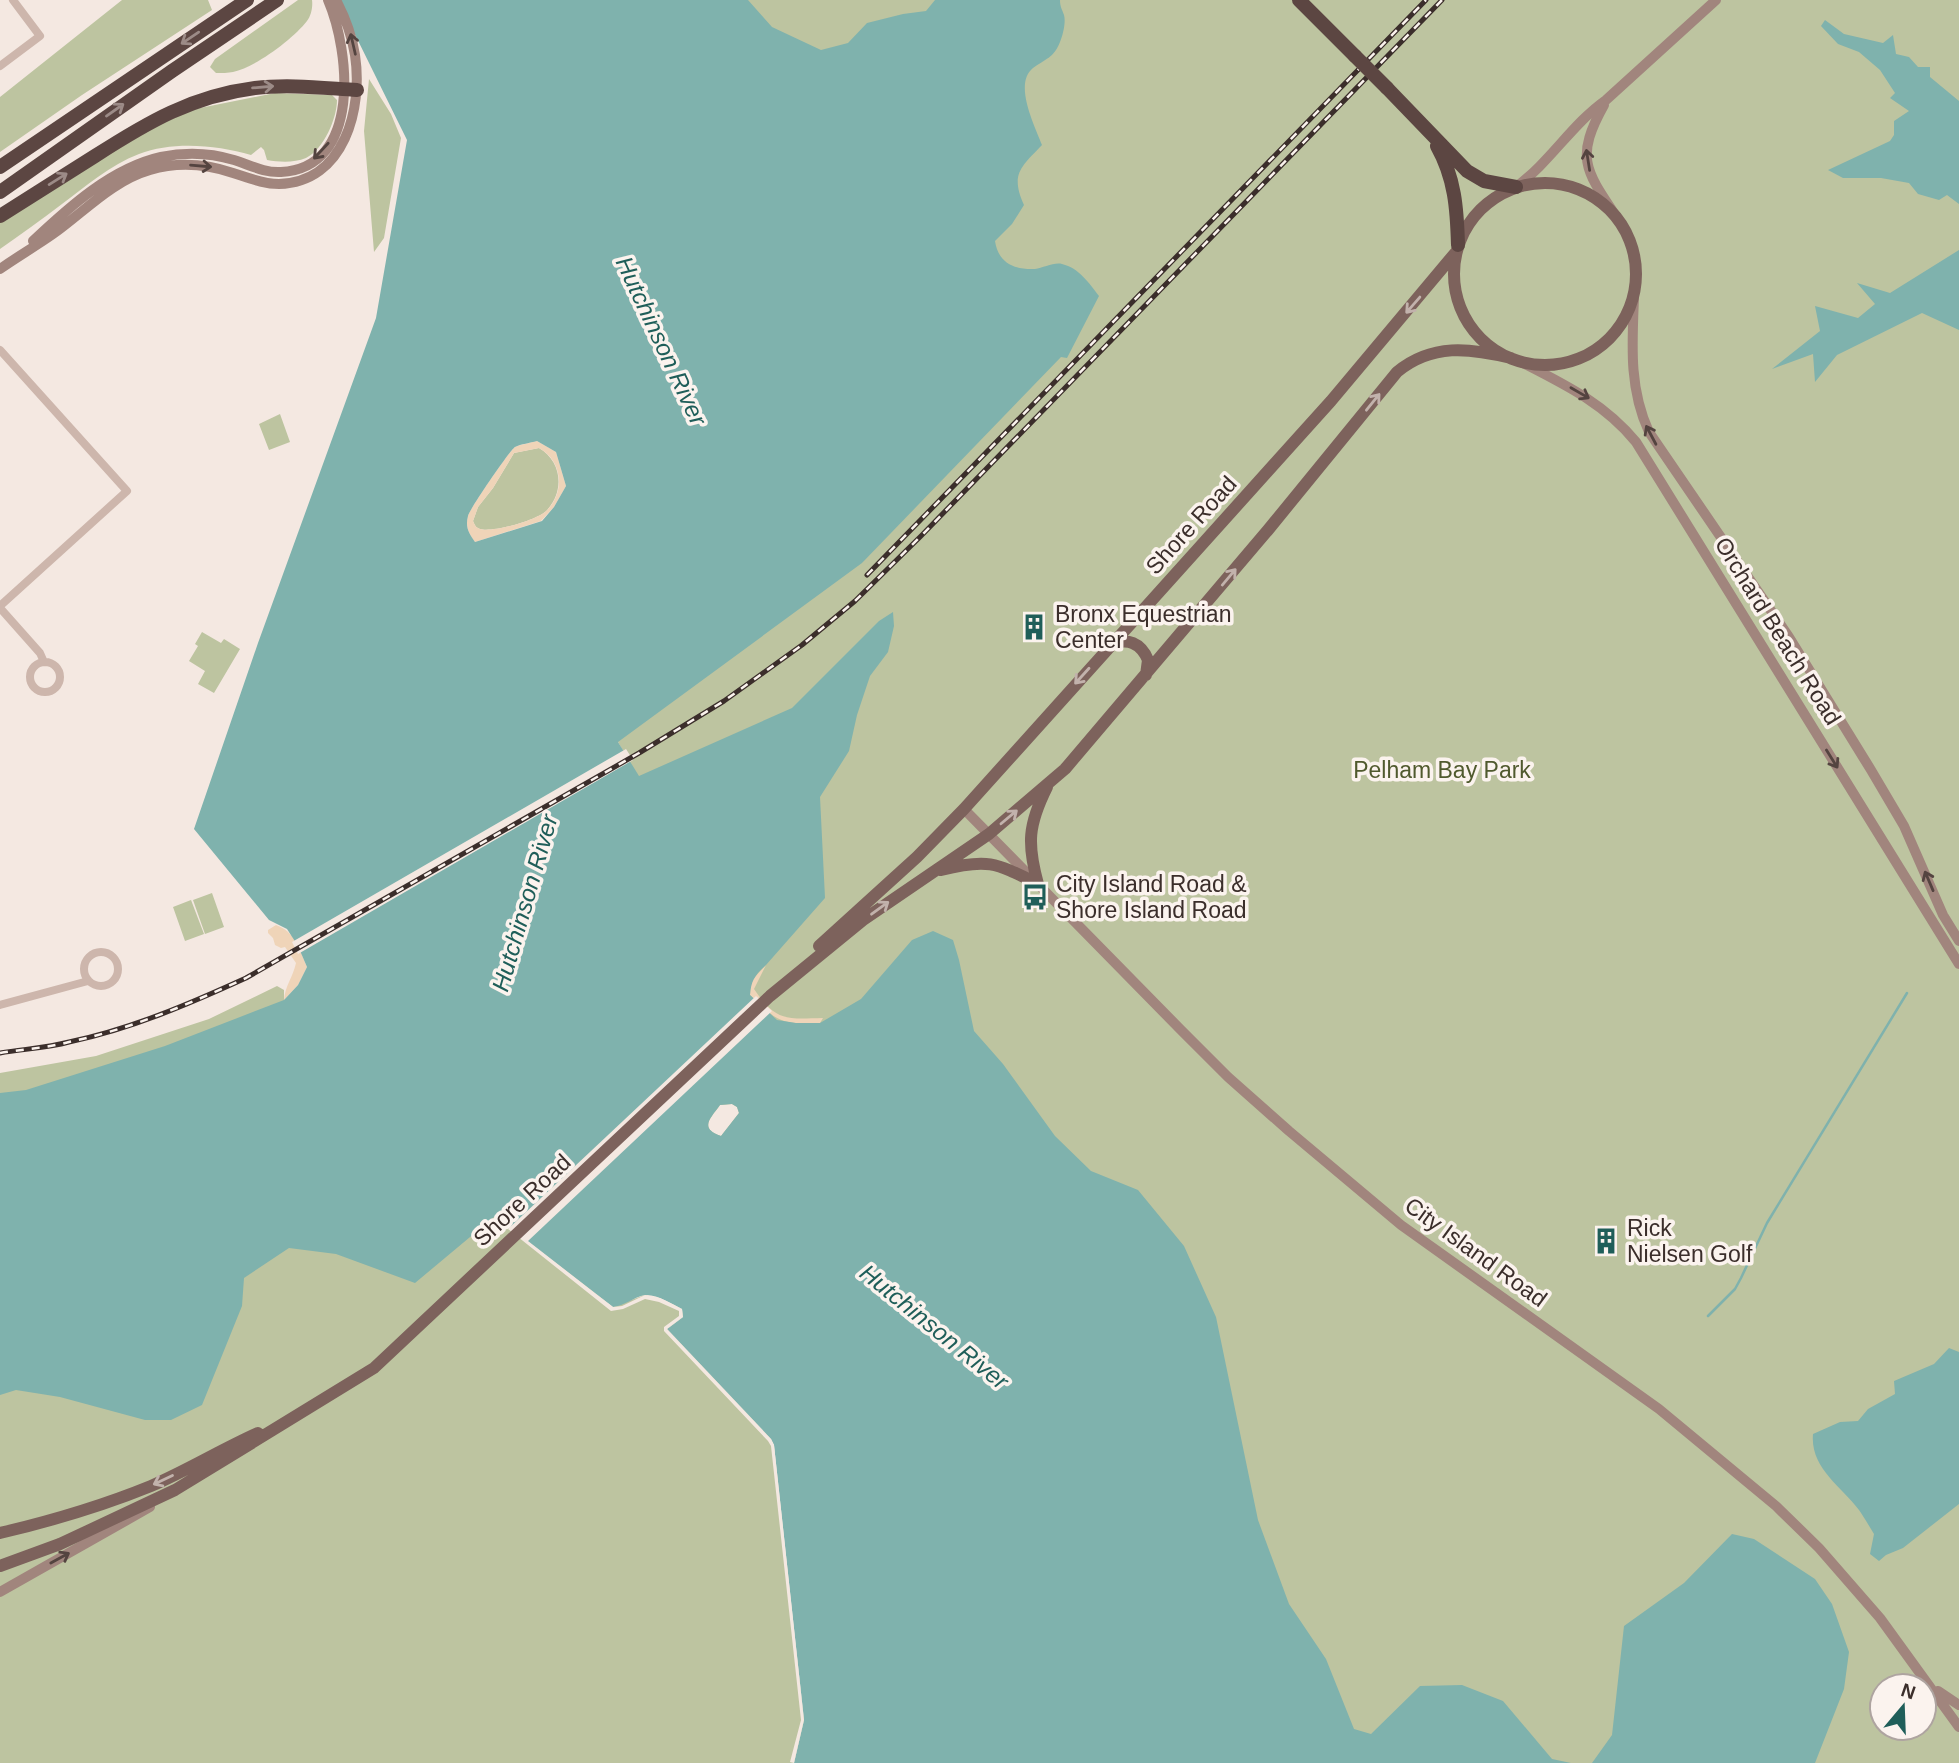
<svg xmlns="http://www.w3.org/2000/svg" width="1959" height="1763" font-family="Arial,sans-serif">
<rect width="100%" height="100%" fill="#f4e8e1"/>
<!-- green -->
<path fill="#bdc4a0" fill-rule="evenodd" d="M 122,0 L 208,0 L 212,10 L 82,95 L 0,152 L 0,97 Z
M 298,0 L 312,0 C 313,7 311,16 307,21 C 293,39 256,67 233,72 C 228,73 222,73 216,73 L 210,67 L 215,59 Z
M 548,0 L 1959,0 L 1959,1763 L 1292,1763 L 707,1129 L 706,1120 L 750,995 L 638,777 L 618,742 ZM 732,1104 L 737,1107 L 739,1113 L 721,1136 C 699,1128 710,1119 720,1105 ZM 1882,1686 L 1924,1686 L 1924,1728 L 1882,1728 Z
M 369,79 L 391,114 L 401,138 L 384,238 L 374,252 L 364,131 Z
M 275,93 L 332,95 L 337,100 C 337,118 324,149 306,158 C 294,163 279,162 267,160 L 264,150 L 261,147 L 251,155 C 217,145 173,141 139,154 C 110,165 86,186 62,204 C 41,220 21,234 0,249 L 0,222 L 114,151 L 162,123 L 195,109 Z
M 280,414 L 290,442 L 269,450 L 259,424 Z
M 539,448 C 561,461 565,489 548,509 C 540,520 492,533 480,529 C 475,527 475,525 473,521 L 478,507 L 493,488 L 514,453 Z
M 202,632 L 221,643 L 224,639 L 240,649 L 214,693 L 198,684 L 205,671 L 189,661 L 198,646 L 195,644 Z
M 212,893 L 224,927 L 205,934 L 193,900 Z
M 191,900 L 204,934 L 185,941 L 173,907 Z
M 277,986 L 284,990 L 284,999 L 371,1102 L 612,1307 L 645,1295 L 682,1309 L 683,1317 L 667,1329 L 771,1439 L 804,1720 L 794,1763 L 0,1763 L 0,1073 L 96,1056 L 209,1019 Z"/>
<!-- sand -->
<path fill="#efd4b8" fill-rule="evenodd" d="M 537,441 L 556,452 L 566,486 L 554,507 L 541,521 L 475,542 C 469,534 465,526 468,516 C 469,510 510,450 515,447 C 522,444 530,443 537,441 ZM 539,448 C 561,460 566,489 548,509 C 540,520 492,533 480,529 C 475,527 475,525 473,521 L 478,507 L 493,488 L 514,453 Z
M 276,925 C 295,932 299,948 307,967 L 298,985 L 284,1000 C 285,986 293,977 296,963 L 285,947 L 281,948 L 275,945 L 273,938 L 268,933 L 268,930 Z
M 766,965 L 754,989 C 776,1022 787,1019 823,1018 L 820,1023 C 779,1024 780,1023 750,995 L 751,981 Z"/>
<!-- water -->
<path fill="#7fb2ad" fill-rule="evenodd" d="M 338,0 L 748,0 L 772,27 L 821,50 L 848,43 L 867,23 L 903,14 L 926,11 L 935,0 L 1060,0 C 1060,7 1062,9 1064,15 C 1066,22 1063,35 1060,42 C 1054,58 1045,59 1033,68 C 1013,84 1035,126 1042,145 C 1021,167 1010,174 1024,205 L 1012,224 L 995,241 C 998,262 1013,270 1035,269 C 1043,268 1054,262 1062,264 C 1079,268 1089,283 1099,296 L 1067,358 L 1061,357 L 862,563 L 618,742 L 639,776 L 792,708 L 879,621 L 893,612 L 894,626 L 888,652 L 870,676 L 857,715 L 849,751 L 820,797 L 825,898 L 766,965 C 755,975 751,981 750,995 L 777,1020 L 796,1023 L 820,1023 L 861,999 L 912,940 L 933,931 L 953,940 L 959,960 L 974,1031 L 1003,1064 L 1055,1136 L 1091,1171 L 1138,1190 L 1184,1246 L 1216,1317 L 1258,1520 L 1289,1604 L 1326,1659 L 1354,1729 L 1371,1734 L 1420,1686 L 1462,1685 L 1503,1701 L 1552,1759 L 1571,1763 L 794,1763 L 804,1720 L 774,1445 L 771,1439 L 667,1329 L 683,1317 L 682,1309 C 672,1304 657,1294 645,1295 C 634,1297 624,1306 613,1307 L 513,1230 L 503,1217 L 494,1217 L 415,1283 L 336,1254 L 289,1248 L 244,1278 L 242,1306 L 202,1405 L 171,1420 L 145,1420 L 60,1397 L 16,1390 L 0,1395 L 0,1093 L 26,1090 L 165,1046 L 284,1000 L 298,985 L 307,967 L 298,946 L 287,929 L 269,920 L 194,829 L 258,643 L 376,318 L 407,140 ZM 537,441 L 556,452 L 566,486 L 554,507 L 542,521 L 475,542 C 469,534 465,527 468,516 C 469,510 510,450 515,447 C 521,444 530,443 537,441 ZM 732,1104 L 737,1107 L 739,1113 L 721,1136 C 699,1128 710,1119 720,1105 Z
M 1825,20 L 1844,34 L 1883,43 L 1893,35 L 1896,54 L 1909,57 L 1918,67 L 1930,67 L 1930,77 L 1959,101 L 1959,204 L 1947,195 L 1939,200 L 1918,194 L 1909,183 L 1881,178 L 1843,178 L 1828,170 L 1890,141 L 1894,135 L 1894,121 L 1909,111 L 1890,98 L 1895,93 L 1880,70 L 1859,52 L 1838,44 L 1821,26 Z
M 1959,250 L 1959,330 L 1922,313 L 1837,355 L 1815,382 L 1813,354 L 1772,369 L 1820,331 L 1815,306 L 1858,318 L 1875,304 L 1857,283 L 1890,293 Z
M 1949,1348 L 1959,1352 L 1959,1504 L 1903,1548 L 1886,1555 L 1879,1561 L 1870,1554 L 1874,1534 C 1869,1526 1864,1517 1859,1510 C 1841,1486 1810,1468 1813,1434 L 1840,1422 L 1858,1421 L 1868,1409 L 1895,1394 L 1894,1381 L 1934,1364 Z
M 1732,1534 L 1754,1539 L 1815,1579 L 1832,1604 L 1849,1652 L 1844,1689 L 1815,1763 L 1592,1763 L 1612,1735 L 1624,1626 L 1684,1583 Z"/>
<!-- pier -->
<path fill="#f4e8e1" d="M 626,749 L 633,760 L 298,954 L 292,942 Z
M 756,996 L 772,1011 L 528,1241 L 613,1307 L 622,1306 L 645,1295 L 660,1298 L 682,1309 L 683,1317 L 667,1329 L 771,1439 L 774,1445 L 804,1720 L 794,1763 L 790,1762 L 801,1720 L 771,1446 L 768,1441 L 664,1331 L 664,1327 L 679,1316 L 679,1311 L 659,1302 L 645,1299 L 623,1309 L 611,1311 L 508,1229 Z"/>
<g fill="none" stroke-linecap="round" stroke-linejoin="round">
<!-- stream -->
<path stroke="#7fb2ad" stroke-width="2.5" d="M 1708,1316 L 1735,1289 L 1741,1278 L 1767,1223 L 1907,993"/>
<!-- street -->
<path stroke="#cdb6ac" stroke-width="8" d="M 0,66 L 40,36 L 13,0
M 0,350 L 127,491 L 0,606
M 0,608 L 40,653 L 44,662
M30 677a15 15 0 1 1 30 0a15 15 0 1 1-30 0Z
M84 969a17 17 0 1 1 34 0a17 17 0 1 1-34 0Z
M 0,1005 L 88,981"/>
<!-- secondary -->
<path stroke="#a1857d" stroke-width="10" d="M 1604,105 C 1575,157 1585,170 1616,216
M 1516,187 C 1550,162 1572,124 1606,100 L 1716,0
M 33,241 C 69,207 112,168 161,157 C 185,152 211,153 234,160 C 250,165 264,173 281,172 C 362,168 350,51 328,0
M 0,269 C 17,257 36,246 53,234 C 84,212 112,181 150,170 C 177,162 206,164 233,173 C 249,178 263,184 279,184 C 345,182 363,108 355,55 C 352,36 345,17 336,0
M 1634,298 C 1632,345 1629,389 1649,432 L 1789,637 L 1871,770 L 1904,826 L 1943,915 L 1959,941
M 1519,361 C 1564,384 1604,403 1636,442 L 1959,964
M 964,809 L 1181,1030 L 1228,1077 L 1289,1131 L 1401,1225 L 1659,1409 L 1776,1506 L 1819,1548 L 1880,1618 L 1959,1727
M 0,1592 L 150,1507
M 1938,1691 L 1959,1705"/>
<!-- primary -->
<path stroke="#7d625c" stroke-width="12" d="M1454 274a91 91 0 1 1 182 0a91 91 0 1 1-182 0Z
M 1111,645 C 1127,637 1141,643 1148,660 L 1146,675
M 941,870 C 988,858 996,863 1038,884
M 1038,884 C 1027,844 1028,825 1047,787
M 819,946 L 917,857 L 964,809 L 1331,401 L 1456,252
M 0,1533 C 51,1521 102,1506 151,1486 C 188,1470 222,1449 258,1433
M 0,1566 L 60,1544 L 175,1490 L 374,1368 L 770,996 L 863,920 L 989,834 L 1065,769 L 1268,530 L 1397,372 C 1432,343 1470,348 1511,358"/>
<!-- highway -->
<path stroke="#5c4642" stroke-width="14" d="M 1299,0 L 1355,56
M 1387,88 L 1467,171 L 1484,181 L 1516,187
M 1437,146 C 1455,178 1457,209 1458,245
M 0,167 L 247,0
M 0,192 L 172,71 L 277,0
M 0,216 C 32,196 63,176 95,156 C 148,122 192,96 255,88 C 289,84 323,88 357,90"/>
<!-- rail casing -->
<g stroke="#3b2e2b" stroke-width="5">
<path id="rail" d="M 867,575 L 1426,0
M 0,1053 C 23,1049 47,1048 69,1042 C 131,1029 189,1004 246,978 L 639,753 L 724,701 L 802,645 L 855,601 L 921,536 L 1442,0"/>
</g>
<!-- rail -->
<use href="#rail" stroke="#fbf3ee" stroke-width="2.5" stroke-dasharray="8" stroke-linecap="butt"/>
<!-- highway-bridge -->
<path stroke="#5c4642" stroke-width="14" d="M 1355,56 L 1387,88"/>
</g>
<!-- one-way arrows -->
<defs><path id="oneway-shaft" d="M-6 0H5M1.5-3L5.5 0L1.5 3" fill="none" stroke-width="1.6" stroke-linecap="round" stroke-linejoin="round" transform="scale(1.75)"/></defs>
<g stroke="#9c8b87">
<use href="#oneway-shaft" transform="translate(190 38) rotate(146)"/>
<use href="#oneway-shaft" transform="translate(263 87) rotate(-5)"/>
<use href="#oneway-shaft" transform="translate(115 110) rotate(-35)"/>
<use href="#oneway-shaft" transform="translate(58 179) rotate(-32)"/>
</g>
<g stroke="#544440">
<use href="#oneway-shaft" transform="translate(353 44) rotate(-103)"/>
<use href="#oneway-shaft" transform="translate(321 151) rotate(133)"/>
<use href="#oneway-shaft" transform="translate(1588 160) rotate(-99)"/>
<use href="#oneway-shaft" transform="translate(201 166) rotate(5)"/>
<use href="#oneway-shaft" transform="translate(1580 393) rotate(30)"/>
<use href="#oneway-shaft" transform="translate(1651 435) rotate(-118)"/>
<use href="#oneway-shaft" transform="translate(1832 759) rotate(58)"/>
<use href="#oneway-shaft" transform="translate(1929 881) rotate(-113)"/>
<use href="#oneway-shaft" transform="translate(60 1558) rotate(-29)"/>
</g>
<g stroke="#c2b2ac">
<use href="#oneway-shaft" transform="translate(1413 305) rotate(131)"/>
<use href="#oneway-shaft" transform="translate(1373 402) rotate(-51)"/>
<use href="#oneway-shaft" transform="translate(1229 577) rotate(-50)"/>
<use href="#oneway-shaft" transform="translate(1082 676) rotate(132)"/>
<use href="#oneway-shaft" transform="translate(1009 817) rotate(-40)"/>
<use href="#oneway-shaft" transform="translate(880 908) rotate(-36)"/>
<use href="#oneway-shaft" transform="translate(163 1480) rotate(155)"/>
</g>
<!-- icons -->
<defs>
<g id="building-bare" transform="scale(2.1)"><path d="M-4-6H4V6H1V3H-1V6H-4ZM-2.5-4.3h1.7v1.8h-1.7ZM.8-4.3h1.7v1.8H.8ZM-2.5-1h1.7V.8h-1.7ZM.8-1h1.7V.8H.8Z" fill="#1f5e59" stroke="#fbf3ee" stroke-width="2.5" paint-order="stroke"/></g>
<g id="bus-bare" transform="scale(2.1)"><path d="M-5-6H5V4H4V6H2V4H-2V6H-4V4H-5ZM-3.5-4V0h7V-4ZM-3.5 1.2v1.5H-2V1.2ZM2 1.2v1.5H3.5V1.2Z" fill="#1f5e59" stroke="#fbf3ee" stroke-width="2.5" paint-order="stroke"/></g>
</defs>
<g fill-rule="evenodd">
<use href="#building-bare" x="1034" y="627"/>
<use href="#bus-bare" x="1035" y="897"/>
<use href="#building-bare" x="1606" y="1241"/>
</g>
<g text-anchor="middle" stroke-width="7" stroke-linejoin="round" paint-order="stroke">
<!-- street labels -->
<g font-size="23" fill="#3b2e2b" stroke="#fbf3ee">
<text transform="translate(1191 525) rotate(-48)" y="8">Shore Road</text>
<text transform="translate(1778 631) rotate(58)" y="8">Orchard Beach Road</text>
<text transform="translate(522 1200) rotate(-43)" y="8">Shore Road</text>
<text transform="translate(1476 1252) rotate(36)" y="8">City Island Road</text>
</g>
<!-- poi labels -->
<g font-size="23" fill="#3b2e2b" stroke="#fbf3ee" text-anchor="start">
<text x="1055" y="622">Bronx Equestrian<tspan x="1055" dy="26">Center</tspan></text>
<text x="1056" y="892">City Island Road &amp;<tspan x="1056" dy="26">Shore Island Road</tspan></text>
<text x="1627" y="1236">Rick<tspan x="1627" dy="26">Nielsen Golf</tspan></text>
</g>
<!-- park labels -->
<g font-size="23" fill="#505a2e" stroke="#fbf3ee">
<text x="1442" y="778">Pelham Bay Park</text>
</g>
<!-- water labels -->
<g font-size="24" font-style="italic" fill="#1f5e59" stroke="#fbf3ee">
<text transform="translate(661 341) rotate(65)" y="8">Hutchinson River</text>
<text transform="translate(525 903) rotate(-74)" y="8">Hutchinson River</text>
<text transform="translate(934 1327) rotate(39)" y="8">Hutchinson River</text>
</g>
</g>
<!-- north arrow -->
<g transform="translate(1903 1707) rotate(19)"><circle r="33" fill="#fbf3ee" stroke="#aea4a0" stroke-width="2"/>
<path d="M0-5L12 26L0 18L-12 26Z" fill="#1f5e59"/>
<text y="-10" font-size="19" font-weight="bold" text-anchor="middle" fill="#3b2e2b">N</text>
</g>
</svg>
